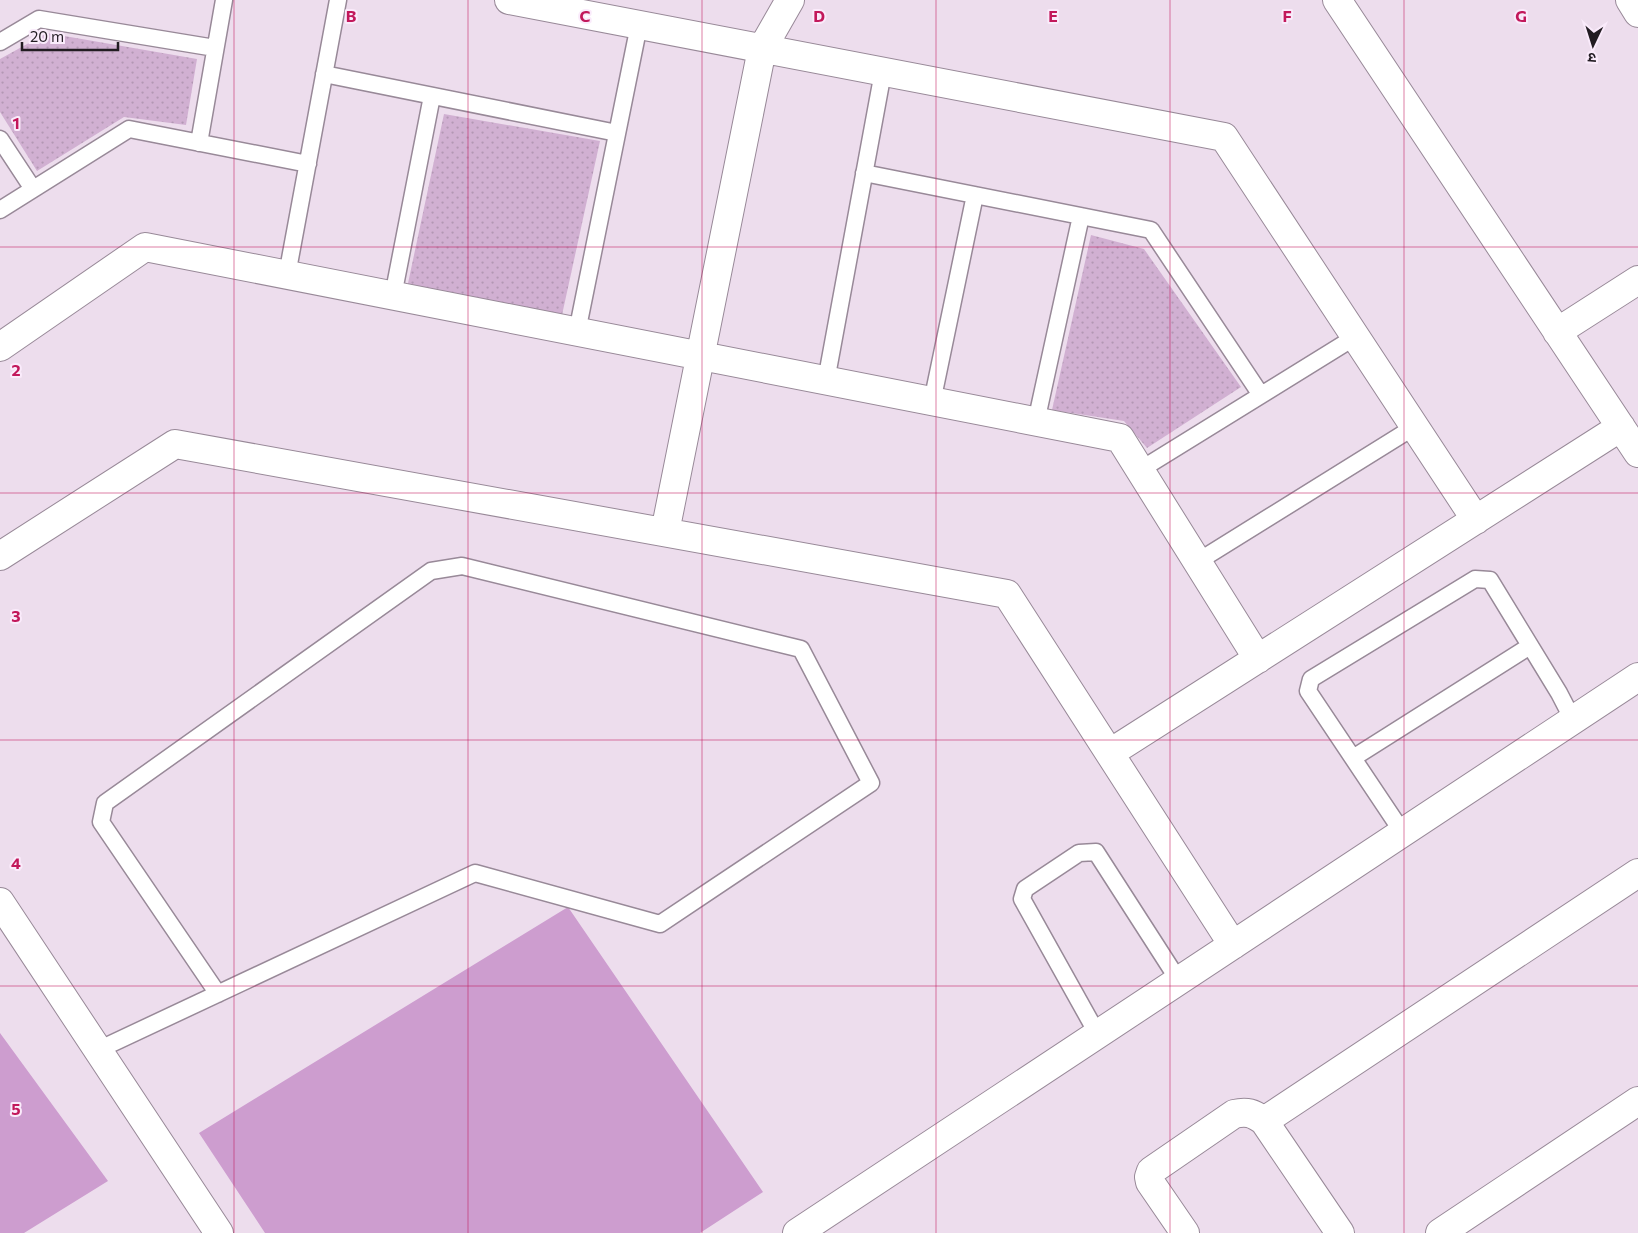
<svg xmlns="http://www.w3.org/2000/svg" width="1638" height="1233" font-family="Commissioner,'Noto Sans Devanagari',sans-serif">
<defs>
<pattern id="park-dots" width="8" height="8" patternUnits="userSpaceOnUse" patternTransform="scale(1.25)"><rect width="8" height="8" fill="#d1b0d2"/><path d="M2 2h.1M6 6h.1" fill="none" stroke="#b397b4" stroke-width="1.8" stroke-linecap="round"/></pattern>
</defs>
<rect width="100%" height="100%" fill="#eddded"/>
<!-- park -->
<path fill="url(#park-dots)" d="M 47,33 L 197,59 L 186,125 L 124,117 L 37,171 L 0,112 L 0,59 Z
M 444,114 L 600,141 L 562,315 L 407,288 Z
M 1091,235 L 1144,249 L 1241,387 L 1147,448 L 1124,421 L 1052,410 Z"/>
<!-- building -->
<path fill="#cd9dcf" d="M 568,907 L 763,1192 L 700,1233 L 265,1233 L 199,1133 Z
M 0,1033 L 108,1181 L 24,1233 L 0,1233 Z"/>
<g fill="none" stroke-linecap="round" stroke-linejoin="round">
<!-- lane casing -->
<g stroke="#988998" stroke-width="19">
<path id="lane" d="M 0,42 L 39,19 L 215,48
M 324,74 L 617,133
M 0,139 L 33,189
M 199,143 L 224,0
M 864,173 L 1151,230 L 1261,395
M 0,210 L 129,129 L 308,164
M 287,275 L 338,0
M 393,296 L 432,96
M 577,332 L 639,25
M 826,381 L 883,72
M 932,402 L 975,195
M 1036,422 L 1081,216
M 1140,470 L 1355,337
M 1197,562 L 1414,427
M 1353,758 L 1530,646
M 1403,833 L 1308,691 L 1311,679 L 1475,579 L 1490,580 L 1559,693 L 1573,720
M 1098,1035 L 1022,899 L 1025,889 L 1079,853 L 1096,852 L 1179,981
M 98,1050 L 475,873 L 660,924 L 871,783 L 801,649 L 462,566 L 431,571 L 105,803 L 101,822 L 218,994"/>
</g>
<!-- street casing -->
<g stroke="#988998" stroke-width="30">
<path id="street" d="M 509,0 L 1224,137 L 1476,520
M 1337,0 L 1638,453
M 1630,0 L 1638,13
M 1557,332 L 1638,280
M 0,347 L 145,247 L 1120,438 L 1258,659
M 665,532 L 762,49 L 790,0
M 0,556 L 175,444 L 1007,594 L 1233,945
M 1110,753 L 1621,427
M 0,902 L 219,1233
M 1264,1121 L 1340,1233
M 797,1233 L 1638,677
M 1185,1233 L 1150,1182 L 1149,1177 L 1151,1171 L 1234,1114 C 1247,1111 1253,1113 1264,1121 L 1638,873
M 1440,1233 L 1638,1101"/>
</g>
<!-- lane -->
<use href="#lane" stroke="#fff" stroke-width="16"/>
<!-- street -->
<use href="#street" stroke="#fff" stroke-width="28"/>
</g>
<!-- grid -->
<path fill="none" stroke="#c2185b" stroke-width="1" stroke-opacity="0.55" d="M 234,0 L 234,1233M 468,0 L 468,1233M 702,0 L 702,1233M 936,0 L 936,1233M 1170,0 L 1170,1233M 1404,0 L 1404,1233M 0,247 L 1638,247M 0,493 L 1638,493M 0,740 L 1638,740M 0,986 L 1638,986"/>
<g font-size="16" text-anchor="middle" font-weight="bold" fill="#c2185b" stroke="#faebfb" stroke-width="4" stroke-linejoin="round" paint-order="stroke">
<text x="351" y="22">B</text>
<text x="585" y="22">C</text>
<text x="819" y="22">D</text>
<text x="1053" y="22">E</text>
<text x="1287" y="22">F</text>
<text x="1521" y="22">G</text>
<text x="16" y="129">1</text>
<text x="16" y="376">2</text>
<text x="16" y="622">3</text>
<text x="16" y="869">4</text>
<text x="16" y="1115">5</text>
</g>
<!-- north arrow -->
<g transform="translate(1593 45) rotate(184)" stroke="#faebfb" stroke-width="4" paint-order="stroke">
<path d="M0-4L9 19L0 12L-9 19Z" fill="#221c22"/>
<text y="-8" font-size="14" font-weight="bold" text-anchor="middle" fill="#221c22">उ</text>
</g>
<!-- scale -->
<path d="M22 42v8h96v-8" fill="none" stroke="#221c22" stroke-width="2.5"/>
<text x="30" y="42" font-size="15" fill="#221c22" stroke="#faebfb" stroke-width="4" paint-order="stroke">20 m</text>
</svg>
